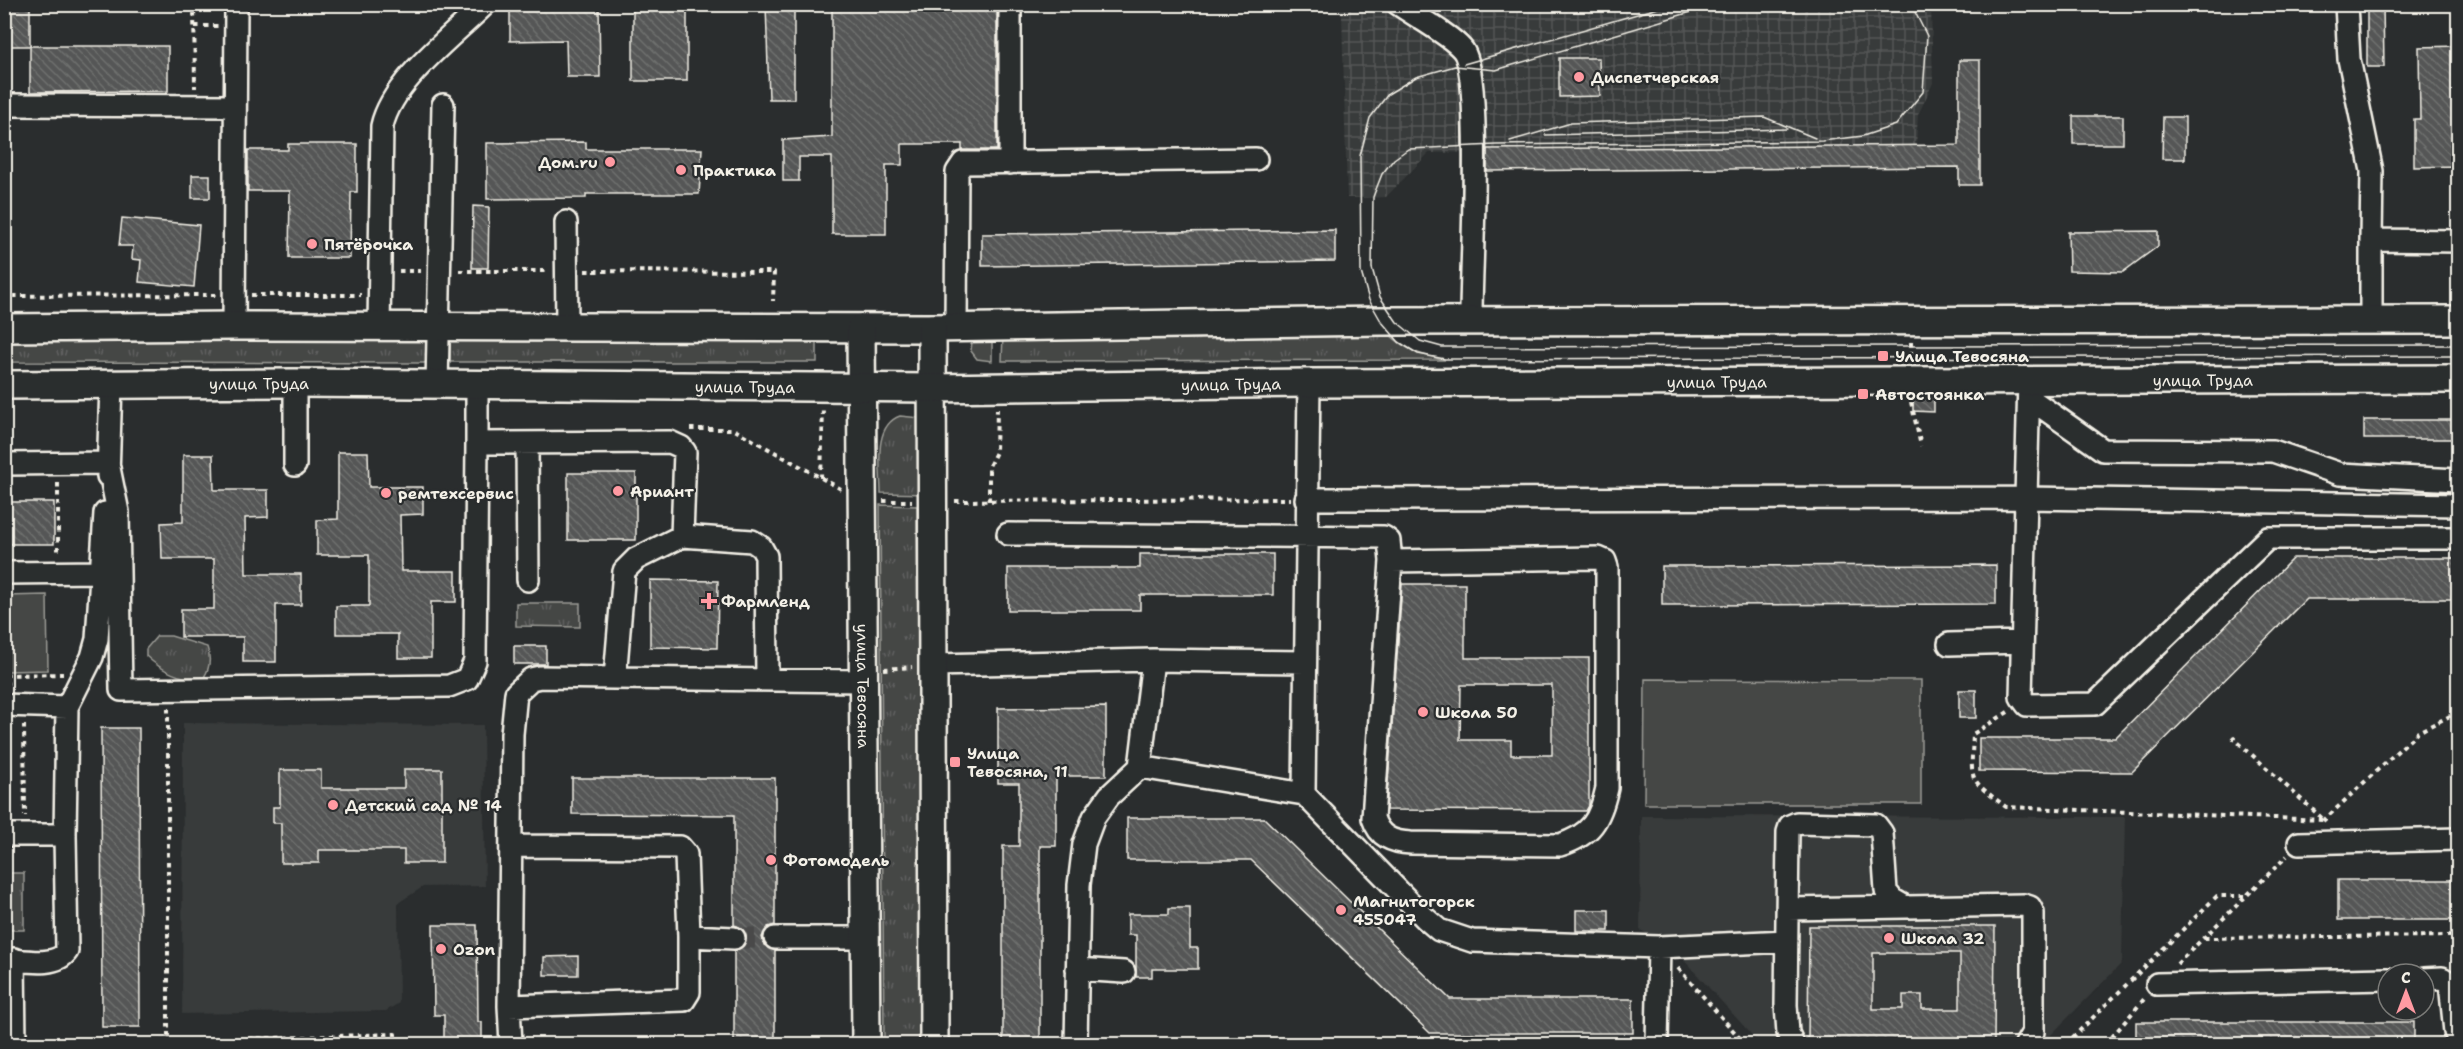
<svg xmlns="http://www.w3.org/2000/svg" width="2463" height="1049" font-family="'Shantell Sans',sans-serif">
<defs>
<pattern id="industrial-grid" width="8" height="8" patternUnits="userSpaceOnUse" patternTransform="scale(1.5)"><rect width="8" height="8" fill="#373a3a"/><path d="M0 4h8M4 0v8" fill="none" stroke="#555756"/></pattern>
<pattern id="grass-tufts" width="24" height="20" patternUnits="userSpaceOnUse" patternTransform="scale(1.5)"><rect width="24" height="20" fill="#444645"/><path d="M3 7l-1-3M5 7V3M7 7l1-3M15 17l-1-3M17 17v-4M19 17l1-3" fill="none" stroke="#606160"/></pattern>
<pattern id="building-back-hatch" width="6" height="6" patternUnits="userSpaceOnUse" patternTransform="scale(1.5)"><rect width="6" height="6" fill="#555756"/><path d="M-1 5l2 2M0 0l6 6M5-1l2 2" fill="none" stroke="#6e706e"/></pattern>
</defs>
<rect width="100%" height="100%" fill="#2a2d2e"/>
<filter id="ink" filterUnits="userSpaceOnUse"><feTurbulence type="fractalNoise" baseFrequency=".0167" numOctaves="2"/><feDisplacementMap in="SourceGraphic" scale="12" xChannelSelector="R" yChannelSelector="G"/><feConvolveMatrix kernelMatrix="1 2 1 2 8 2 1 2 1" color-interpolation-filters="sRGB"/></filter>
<g filter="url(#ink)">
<!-- built -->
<path fill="#373a3a" d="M 183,723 L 483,725 L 485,886 L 423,887 L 398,903 L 399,1003 L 386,1011 L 182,1014 Z
M 1641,816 L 2125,817 L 2122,963 L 2042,1044 L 1760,1044 L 1671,946 L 1640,930 Z"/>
<!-- industrial -->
<path fill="url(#industrial-grid)" d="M 1336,5 L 1931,5 L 1933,83 L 1918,115 L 1916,146 L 1429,153 L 1386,197 L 1347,198 L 1342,16 Z"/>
<!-- grass -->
<path fill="url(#grass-tufts)" stroke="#9c9c96" stroke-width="1.5" d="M 1388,333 C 1405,350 1422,356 1445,360 L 1002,361 L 1003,335 Z
M 992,335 L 992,361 L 977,359 L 971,351 L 972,341 Z
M 450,336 L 817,336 L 817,362 L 450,362 Z
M 425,337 L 430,341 L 430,361 L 424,363 L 5,362 L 4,339 Z
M 900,416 L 920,418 L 930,494 L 881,493 C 881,469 872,426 900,416 Z
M 880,505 L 917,506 L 921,1044 L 884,1044 Z
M 516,603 L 580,603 L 580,627 L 516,626 Z
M 157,636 L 171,636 L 207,647 C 211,658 210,668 204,677 C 183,682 161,670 146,656 L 146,649 Z
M 5,873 L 24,873 L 24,930 L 5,930 Z"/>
<!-- pitch -->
<path fill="#444645" stroke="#9c9c96" stroke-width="1.5" d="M 47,595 L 48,670 L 6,671 L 5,596 Z
M 1645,679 L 1921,680 L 1921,804 L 1644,804 Z"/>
<!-- building -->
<path fill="url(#building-back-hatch)" stroke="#f4f1e8" stroke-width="1.5" fill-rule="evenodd" d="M 4,4 L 30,4 L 30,46 L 4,46 Z
M 510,4 L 545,4 L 545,7 L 599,6 L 600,77 L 567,77 L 566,40 L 510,41 Z
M 633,4 L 687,4 L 687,81 L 633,81 Z
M 766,4 L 794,4 L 794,99 L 769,99 Z
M 832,4 L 997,4 L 997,150 L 962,150 L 962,144 L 902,144 L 902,165 L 886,165 L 886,234 L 832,234 L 832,157 L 799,157 L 799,181 L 783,181 L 783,140 L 832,137 Z
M 2367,4 L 2383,4 L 2384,67 L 2367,67 Z
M 30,46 L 168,46 L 168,91 L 30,92 Z
M 2458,46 L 2458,166 L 2414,167 L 2414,119 L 2420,119 L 2419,47 Z
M 1559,58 L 1599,58 L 1600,96 L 1559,97 Z
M 1959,60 L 1980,60 L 1980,185 L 1959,185 L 1959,167 L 1487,171 L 1487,149 L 1959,145 Z
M 2073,116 L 2123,116 L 2123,144 L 2073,144 Z
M 2163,117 L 2185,117 L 2185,159 L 2162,159 Z
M 586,142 L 586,149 L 702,149 L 699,194 L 586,194 L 586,198 L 487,199 L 487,143 Z
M 288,144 L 357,144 L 357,192 L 351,192 L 350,258 L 289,258 L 290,191 L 248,191 L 248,150 L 288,150 Z
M 192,175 L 210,175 L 210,198 L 192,198 Z
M 473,206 L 489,207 L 488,268 L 472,268 Z
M 122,218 L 199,225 L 194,287 L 139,282 L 141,260 L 132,259 L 133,246 L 119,246 Z
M 1335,230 L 1335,261 L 982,266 L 982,234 Z
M 2158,231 L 2158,246 L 2123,272 L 2069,271 L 2068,232 Z
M 1913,397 L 1934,397 L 1934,412 L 1913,411 Z
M 2364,420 L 2458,420 L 2458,439 L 2364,439 Z
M 338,452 L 368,452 L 369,487 L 423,487 L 423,514 L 400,515 L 401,571 L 456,571 L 456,602 L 431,602 L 431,658 L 398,658 L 398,634 L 336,634 L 336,606 L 369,606 L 369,555 L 317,555 L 317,520 L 338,519 Z
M 183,455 L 213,455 L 214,490 L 268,490 L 268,517 L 245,518 L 246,574 L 301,574 L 301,605 L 276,605 L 276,662 L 243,662 L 243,637 L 181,637 L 181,609 L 214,609 L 214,559 L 162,559 L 161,523 L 183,522 Z
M 568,473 L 636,473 L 636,540 L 568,540 Z
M 4,502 L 54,502 L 54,544 L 4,544 Z
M 1140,554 L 1273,554 L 1273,595 L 1140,595 L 1140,610 L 1008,610 L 1008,568 L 1140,568 Z
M 2293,558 L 2458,558 L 2458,599 L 2306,599 L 2132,772 L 1979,771 L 1979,738 L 2115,738 Z
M 1996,565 L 1996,604 L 1662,605 L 1662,566 Z
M 650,580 L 718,581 L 717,648 L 650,647 Z
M 1402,584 L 1465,584 L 1465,658 L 1589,658 L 1589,806 L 1586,811 L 1386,810 ZM 1461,685 L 1552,685 L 1552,755 L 1511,755 L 1511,740 L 1460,740 Z
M 514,646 L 546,646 L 546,664 L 514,664 Z
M 1959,690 L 1976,690 L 1976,718 L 1959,718 Z
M 1106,707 L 1106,776 L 1056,776 L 1056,846 L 1040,846 L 1040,1044 L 1003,1044 L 1003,846 L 1019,846 L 1019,783 L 998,783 L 998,708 Z
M 101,728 L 139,728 L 140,1027 L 102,1027 Z
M 404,769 L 442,769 L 442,863 L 404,863 L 404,850 L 319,850 L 319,863 L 281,863 L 281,823 L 273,823 L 273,807 L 280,807 L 280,770 L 321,770 L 321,788 L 404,788 Z
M 572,778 L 775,778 L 775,925 L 768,927 L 762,937 L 764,945 L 775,951 L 775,1044 L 734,1044 L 734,951 L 744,945 L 747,938 L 741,928 L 734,925 L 734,815 L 572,814 Z
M 1127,818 L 1264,818 L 1450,999 L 1633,999 L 1633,1033 L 1430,1033 L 1251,860 L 1127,860 Z
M 2338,880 L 2458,880 L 2458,920 L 2338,920 Z
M 1169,908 L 1190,908 L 1190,948 L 1198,948 L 1198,969 L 1152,969 L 1152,977 L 1136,977 L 1136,935 L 1128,935 L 1128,914 L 1169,914 Z
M 1576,910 L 1609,910 L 1609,931 L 1576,931 Z
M 433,925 L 477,925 L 478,1022 L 482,1022 L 482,1044 L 444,1044 L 444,1015 L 434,1015 Z
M 1809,926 L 1995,926 L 1994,1044 L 1808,1044 ZM 1873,953 L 1960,953 L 1960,1009 L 1922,1009 L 1922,995 L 1903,995 L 1903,1009 L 1873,1009 Z
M 578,956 L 578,975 L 544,975 L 544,957 Z
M 2136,1022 L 2414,1022 L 2414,1044 L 2136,1044 Z"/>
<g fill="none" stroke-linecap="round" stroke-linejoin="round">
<!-- minor-tunnel -->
<path stroke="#484a4a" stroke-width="21" stroke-dasharray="21 10" stroke-linecap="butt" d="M 734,938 L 775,938"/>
<!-- minor casing -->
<g stroke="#f4f1e8" stroke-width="26">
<path id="minor" d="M 1010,4 L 1010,163
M 1398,4 C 1415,16 1450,35 1462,49 C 1484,73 1470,279 1471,321
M 2346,4 L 2349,59 L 2372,171 L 2371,240
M 4,105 L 235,106
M 566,222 L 567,327
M 2371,321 L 2371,240 L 2458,241
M 234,326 L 236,4
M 379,327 L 382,126 C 392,81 452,37 485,4
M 956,327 L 957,172 L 963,163 L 1256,159
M 2029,379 L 2021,697 L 2027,705 L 2095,704 L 2268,538 L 2458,538
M 295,383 L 295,465
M 1309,383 L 1304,794 L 1425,918 L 1439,930 L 1472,941 L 1659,947 L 1657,1044
M 437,385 L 443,105
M 477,385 L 477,443 L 670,442 L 681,447 L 685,452 L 682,536 L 636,559 L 624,571 L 615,678 L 863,681
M 2029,398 L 2103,450 L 2273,451 L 2340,474 L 2458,480
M 527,443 L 528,580
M 4,464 L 108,463 L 118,512 L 121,690 L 449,686 L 467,679 L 475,661 L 477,443
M 108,476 L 111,384
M 1306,499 L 2027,498 L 2458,505
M 1008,534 L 1384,537 L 1389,541 L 1391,561 L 1373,818 C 1379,837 1392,842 1411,843 L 1560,845 C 1591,835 1600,820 1607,788 L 1607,567 L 1605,561 L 1598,558 L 1391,561
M 682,536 L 752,541 L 761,547 L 766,556 L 767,680
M 4,573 L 102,572
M 1949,644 L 2022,642
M 1153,660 L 1305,662
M 933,665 L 1153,660 L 1140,767 L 1109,796 L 1094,817 L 1084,844 L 1079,885 L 1076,1044
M 4,705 L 67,707
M 1140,767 L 1304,794
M 4,835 L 65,835
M 2299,843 L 2458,839
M 511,846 L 680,847 L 686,854 L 689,936
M 1788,909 L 2024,905 L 2030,907 L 2033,913 L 2033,1032 L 2026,1044
M 775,938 L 865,938
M 1659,947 L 1787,941
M 4,959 C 23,960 56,968 67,951 L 65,835 L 67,707 L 92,657 L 97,639 L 105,513
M 14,959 L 15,1044
M 1077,969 L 1124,972
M 2424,979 L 2442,978 L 2450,983 L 2455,1032 L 2458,1038
M 2157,984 L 2388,979
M 509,1006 L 684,1000 L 689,992 L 689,936 L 734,938
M 511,1044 L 509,1006 L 512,734 L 516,693 L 531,679 L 540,677 L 615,678
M 1793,1044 L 1788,1033 L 1786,1005 L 1788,832 L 1790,826 L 1797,823 L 1876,825 L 1882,833 L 1886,891 L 1892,899 L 1904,906"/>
</g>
<!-- major casing -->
<g stroke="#f4f1e8" stroke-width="32">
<g id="major">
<path d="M 4,328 L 234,326 L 932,328 L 1381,321 L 2458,320"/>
<path id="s1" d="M 861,328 L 866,1044"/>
<path d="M 932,328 L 934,1044"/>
<path id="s2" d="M 4,385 L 295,383 L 932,388 L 1309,383 L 2458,379"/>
</g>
</g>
<!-- path -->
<path stroke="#f4f1e8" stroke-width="4" stroke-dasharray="4.5 4.5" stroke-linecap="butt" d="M 194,4 L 195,88
M 195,26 L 218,26
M 399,271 L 421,271
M 459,271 L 547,271
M 585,271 L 774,272 L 773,301
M 251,295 L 361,295
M 4,296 L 217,295
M 1911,342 L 1911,359
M 1911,402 L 1921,446
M 690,429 L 733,429 L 841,489
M 821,478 L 823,408
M 58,483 L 58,554
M 883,501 L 912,501
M 955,501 L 1290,499
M 989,501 L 989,466 L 996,452 L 997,409
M 884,669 L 912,667
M 7,686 L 7,675 L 63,674
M 168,708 L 168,1042
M 2008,712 L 1973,734 C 1971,783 1967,777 2006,807 L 2324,820 L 2229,734
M 24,725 L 25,816
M 2323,821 L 2418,732 L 2458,712
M 2204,938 L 2458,936
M 2177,964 L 2287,856
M 1678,968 L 1745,1044
M 96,1044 L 395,1034 L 395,1044
M 2066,1044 L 2217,896 L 2246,896
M 2106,1044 L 2145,998"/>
<!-- minor -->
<use href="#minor" stroke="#2a2d2e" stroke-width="21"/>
<!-- major -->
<use href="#major" stroke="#2a2d2e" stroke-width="27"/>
<!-- tram -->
<path stroke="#f4f1e8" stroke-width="1.5" d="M 1718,4 L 1496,70 L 1455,66 L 1416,77 L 1388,94 L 1370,118 L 1360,156 L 1361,272 L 1369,300 L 1381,321 L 1399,342 L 1418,354 L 1445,359 L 2458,356
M 1911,4 L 1927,36 L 1923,92 L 1896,125 L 1863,136 L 1822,141 L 1496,145 L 1408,149 L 1394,159 L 1382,174 L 1373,197 L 1372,268 L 1380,297 L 1397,322 L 1420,341 L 1442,347 L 2458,345
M 1464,64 L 1672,4
M 1545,135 L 1787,129
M 1510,141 L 1571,123 L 1764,117 L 1815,138"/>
</g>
</g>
<!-- markers -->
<g fill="#ff9aa2" stroke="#2a2d2e" stroke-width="2">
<circle cx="1579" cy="77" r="6"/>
<circle cx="610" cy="162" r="6"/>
<circle cx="681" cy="170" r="6"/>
<circle cx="312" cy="244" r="6"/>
<rect x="1877" y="350" width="12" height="12" rx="3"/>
<rect x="1857" y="388" width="12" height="12" rx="3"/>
<circle cx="618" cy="491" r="6"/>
<circle cx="386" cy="493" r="6"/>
<path d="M706 592h6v6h6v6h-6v6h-6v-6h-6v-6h6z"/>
<circle cx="1423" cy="712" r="6"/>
<rect x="949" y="756" width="12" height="12" rx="3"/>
<circle cx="333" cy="805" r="6"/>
<circle cx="771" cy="860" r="6"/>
<circle cx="1341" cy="910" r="6"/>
<circle cx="1889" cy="938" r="6"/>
<circle cx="441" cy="949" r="6"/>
</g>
<g text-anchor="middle" stroke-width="4.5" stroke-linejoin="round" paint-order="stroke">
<!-- poi labels -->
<g font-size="16" font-weight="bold" fill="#f4f1e8" stroke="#2a2d2e" text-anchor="start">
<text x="1591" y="83">Диспетчерская</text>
<text x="598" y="168" text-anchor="end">Дом.ru</text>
<text x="693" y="176">Практика</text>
<text x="324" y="250">Пятёрочка</text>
<text x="1895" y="362">Улица Тевосяна</text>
<text x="1875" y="400">Автостоянка</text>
<text x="630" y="497">Ариант</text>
<text x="398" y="499">ремтехсервис</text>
<text x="721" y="607">Фармленд</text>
<text x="1435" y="718">Школа 50</text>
<text x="967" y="759">Улица<tspan x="967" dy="18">Тевосяна, 11</tspan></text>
<text x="345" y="811">Детский сад № 14</text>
<text x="783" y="866">Фотомодель</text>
<text x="1353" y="907">Магнитогорск<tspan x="1353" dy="18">455047</tspan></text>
<text x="1901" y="944">Школа 32</text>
<text x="453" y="955">Ozon</text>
</g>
<!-- street labels -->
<g font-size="16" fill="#f4f1e8" stroke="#2a2d2e">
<text dy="6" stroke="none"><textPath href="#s2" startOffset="2199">улица Труда</textPath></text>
<text dy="6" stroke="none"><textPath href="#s2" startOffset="1713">улица Труда</textPath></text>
<text dy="6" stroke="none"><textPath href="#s2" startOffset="255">улица Труда</textPath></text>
<text dy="6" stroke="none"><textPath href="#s2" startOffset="1227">улица Труда</textPath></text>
<text dy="6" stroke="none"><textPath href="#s2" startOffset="741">улица Труда</textPath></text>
<text dy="6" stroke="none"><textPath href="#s1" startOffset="358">улица Тевосяна</textPath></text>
</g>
</g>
<!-- margin -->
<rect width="2463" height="1049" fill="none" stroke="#2a2d2e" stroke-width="24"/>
<rect x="12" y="12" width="2439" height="1025" fill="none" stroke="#f4f1e8" stroke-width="2" filter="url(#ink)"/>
<!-- north arrow -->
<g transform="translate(2406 992)"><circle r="28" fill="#2a2d2e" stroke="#7b7b78" stroke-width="1.5"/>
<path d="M0-4.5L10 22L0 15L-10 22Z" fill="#ff9aa2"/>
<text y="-9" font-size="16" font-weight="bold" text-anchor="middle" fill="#f4f1e8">С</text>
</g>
</svg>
